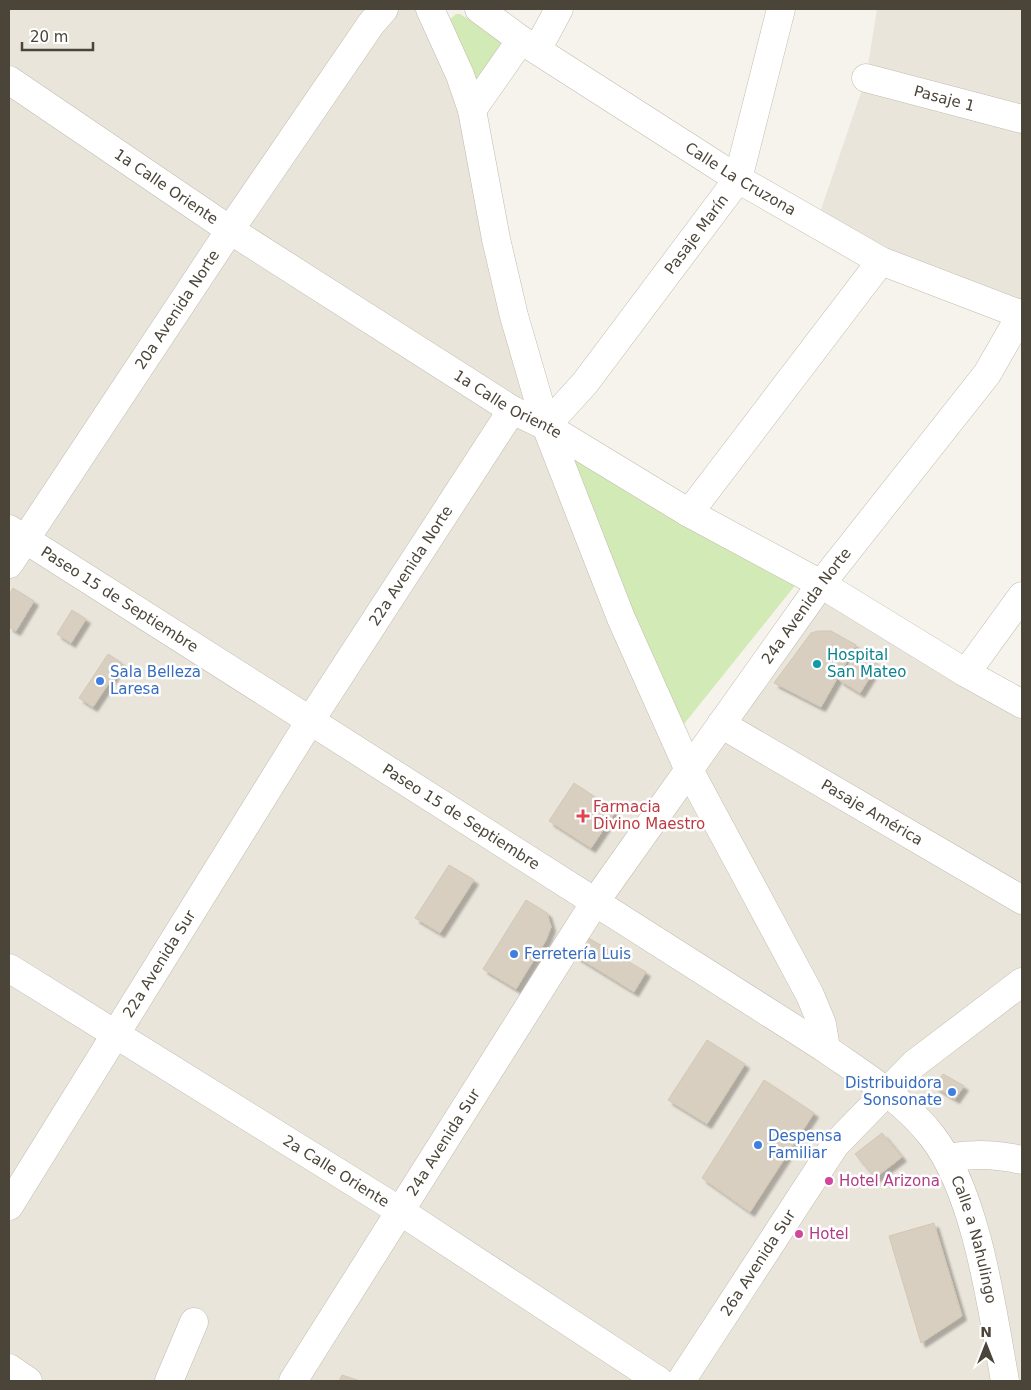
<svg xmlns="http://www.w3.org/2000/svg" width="1031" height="1390" font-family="'DejaVu Sans',sans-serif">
<defs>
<filter id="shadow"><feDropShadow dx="4.5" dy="4.5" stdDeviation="1" flood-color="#0004"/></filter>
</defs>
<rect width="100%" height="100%" fill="#f6f3ec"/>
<!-- residential -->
<path fill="#eae5da" d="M 9,9 L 430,9 L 507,283 L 621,618 L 699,767 L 824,599 L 1022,706 L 1022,1381 L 9,1381 Z
M 877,9 L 1022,9 L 1022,315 L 816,224 L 866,78 Z"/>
<!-- green -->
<path fill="#d2eab5" d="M 456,14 L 460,14 L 510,45 L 479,85 L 448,30 L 449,20 Z
M 565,451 L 797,583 L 680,729 Z"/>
<!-- building -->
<path fill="#d8cfc1" stroke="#d3c7b4" filter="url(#shadow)" d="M 13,588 L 34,601 L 16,631 L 9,627 L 9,595 Z
M 72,610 L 86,619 L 71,643 L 57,634 Z
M 818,631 L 831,631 L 856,645 L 821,707 L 774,683 L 811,633 Z
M 857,651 L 878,664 L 860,693 L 839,680 Z
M 108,654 L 122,663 L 93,707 L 79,698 Z
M 574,783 L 616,811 L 591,848 L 549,821 Z
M 449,865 L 474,880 L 440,933 L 415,918 Z
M 526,900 L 547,913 L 551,927 L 546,940 L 516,989 L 483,969 Z
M 585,936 L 646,972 L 634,992 L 574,955 Z
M 707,1040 L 745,1064 L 707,1124 L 668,1100 Z
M 943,1074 L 964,1086 L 955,1099 L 934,1086 Z
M 764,1080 L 814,1113 L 750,1212 L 702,1178 Z
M 882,1133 L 902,1157 L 875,1178 L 855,1154 Z
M 934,1223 L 962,1316 L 921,1343 L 889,1236 Z
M 342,1375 L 360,1381 L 339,1381 Z"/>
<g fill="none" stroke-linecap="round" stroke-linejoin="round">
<!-- minor casing -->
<g stroke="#c2bbae" stroke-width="29">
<g id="minor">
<path id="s1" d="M 479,9 L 521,40 L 738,179 L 881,261 L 1022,315"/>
<path d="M 537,50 L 559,9"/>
<path id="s2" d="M 866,78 L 1022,119"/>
<path id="s3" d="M 9,80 L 230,230 L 512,410 L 546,426 L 689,513 L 821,584 L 966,673 L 1022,704"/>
<path d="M 472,110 L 521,40"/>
<path id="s4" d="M 546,426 L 585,383 L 738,179 L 781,9"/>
<path d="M 689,513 L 881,261"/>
<path id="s5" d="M 9,564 L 230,230 L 371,24 L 384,9"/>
<path d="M 966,673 L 1022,596"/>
<path id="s6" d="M 721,724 L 1022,900"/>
<path id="s7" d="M 9,968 L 400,1211 L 659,1381"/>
<path d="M 947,1158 C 973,1153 997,1154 1022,1160"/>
<path id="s8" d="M 9,1206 L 310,721 L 512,410"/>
<path d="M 9,1368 L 28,1381"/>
<path d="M 169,1381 L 194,1322"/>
<path id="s9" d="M 293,1381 L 595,902 L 821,584 L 987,374 L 1022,313"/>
<path id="s10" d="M 681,1381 L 835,1145 L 914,1064 L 1022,982"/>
</g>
</g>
<!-- tertiary casing -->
<g stroke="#c2bbae" stroke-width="29">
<g id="tertiary">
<path d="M 430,9 L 460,75 L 472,110 L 496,239 L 514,316 L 546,426 L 621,618 L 688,768 L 810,995 L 822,1024 L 826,1049"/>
<path id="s11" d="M 9,529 L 826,1049 C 863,1075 904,1100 932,1136 C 977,1194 992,1309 1005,1381"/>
</g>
</g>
<!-- minor -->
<use href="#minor" stroke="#fff" stroke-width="28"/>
<!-- tertiary -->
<use href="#tertiary" stroke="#fff" stroke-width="28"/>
</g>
<!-- markers -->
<circle fill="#0f9aa8" stroke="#fff" stroke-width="2" cx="817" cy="664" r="5"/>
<g fill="#3f7fe0" stroke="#fff" stroke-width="2">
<circle cx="100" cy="681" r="5"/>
<circle cx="514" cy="954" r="5"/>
<circle cx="952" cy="1092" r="5"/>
<circle cx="758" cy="1145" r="5"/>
</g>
<path fill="#e0444e" stroke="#fff" stroke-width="2" d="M580.5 808.5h5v5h5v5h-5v5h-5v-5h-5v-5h5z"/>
<g fill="#d1479c" stroke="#fff" stroke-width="2">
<circle cx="829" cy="1181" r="5"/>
<circle cx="799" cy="1234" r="5"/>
</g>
<g text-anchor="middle" stroke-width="5" stroke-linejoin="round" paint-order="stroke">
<!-- street labels -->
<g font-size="15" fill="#4b4439" stroke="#fff">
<text dy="5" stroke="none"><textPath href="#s2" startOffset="81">Pasaje 1</textPath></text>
<text dy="5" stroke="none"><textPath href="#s1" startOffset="312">Calle La Cruzona</textPath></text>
<text dy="5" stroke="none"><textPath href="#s3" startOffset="190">1a Calle Oriente</textPath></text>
<text dy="5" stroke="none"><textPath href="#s4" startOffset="244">Pasaje Marín</textPath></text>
<text dy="5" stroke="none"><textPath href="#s5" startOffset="305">20a Avenida Norte</textPath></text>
<text dy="5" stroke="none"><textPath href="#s3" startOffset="595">1a Calle Oriente</textPath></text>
<text dy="5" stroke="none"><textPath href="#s8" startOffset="756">22a Avenida Norte</textPath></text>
<text dy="5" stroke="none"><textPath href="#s11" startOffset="131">Paseo 15 de Septiembre</textPath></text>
<text dy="5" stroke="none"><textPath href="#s9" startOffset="930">24a Avenida Norte</textPath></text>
<text dy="5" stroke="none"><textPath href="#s6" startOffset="175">Pasaje América</textPath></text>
<text dy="5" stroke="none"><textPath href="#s11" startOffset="536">Paseo 15 de Septiembre</textPath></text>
<text dy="5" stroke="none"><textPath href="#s8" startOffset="285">22a Avenida Sur</textPath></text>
<text dy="5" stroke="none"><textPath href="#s9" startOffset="282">24a Avenida Sur</textPath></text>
<text dy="5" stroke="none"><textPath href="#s7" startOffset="385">2a Calle Oriente</textPath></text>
<text dy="5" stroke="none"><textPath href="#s11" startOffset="1219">Calle a Nahulingo</textPath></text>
<text dy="5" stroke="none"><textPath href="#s10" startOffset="141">26a Avenida Sur</textPath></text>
</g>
<!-- culture labels -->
<g font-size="15" fill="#0d838f" stroke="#fff" text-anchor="start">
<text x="827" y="660">Hospital<tspan x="827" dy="17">San Mateo</tspan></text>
</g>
<!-- shop labels -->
<g font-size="15" fill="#366cbe" stroke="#fff" text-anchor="start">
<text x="110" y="677">Sala Belleza<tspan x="110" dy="17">Laresa</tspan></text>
<text x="524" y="959">Ferretería Luis</text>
<text x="942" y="1088" text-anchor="end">Distribuidora<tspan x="942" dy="17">Sonsonate</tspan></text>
<text x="768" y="1141">Despensa<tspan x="768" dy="17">Familiar</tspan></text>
</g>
<!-- health labels -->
<g font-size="15" fill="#be3a42" stroke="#fff" text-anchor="start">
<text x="593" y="812">Farmacia<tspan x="593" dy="17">Divino Maestro</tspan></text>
</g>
<!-- hotel labels -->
<g font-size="15" fill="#b23c85" stroke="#fff" text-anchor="start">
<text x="839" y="1186">Hotel Arizona</text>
<text x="809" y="1239">Hotel</text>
</g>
</g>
<!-- border -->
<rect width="1031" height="1390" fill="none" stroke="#4b4439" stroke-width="20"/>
<!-- north arrow -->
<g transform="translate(986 1345)" stroke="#ffffff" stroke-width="4" paint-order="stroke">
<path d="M0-4L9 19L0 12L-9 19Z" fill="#4b4439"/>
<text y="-8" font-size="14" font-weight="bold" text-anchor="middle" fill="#4b4439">N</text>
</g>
<!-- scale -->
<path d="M22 42v8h71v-8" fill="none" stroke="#4b4439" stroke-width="2.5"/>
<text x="30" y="42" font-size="15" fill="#4b4439" stroke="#ffffff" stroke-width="4" paint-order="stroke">20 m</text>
</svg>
